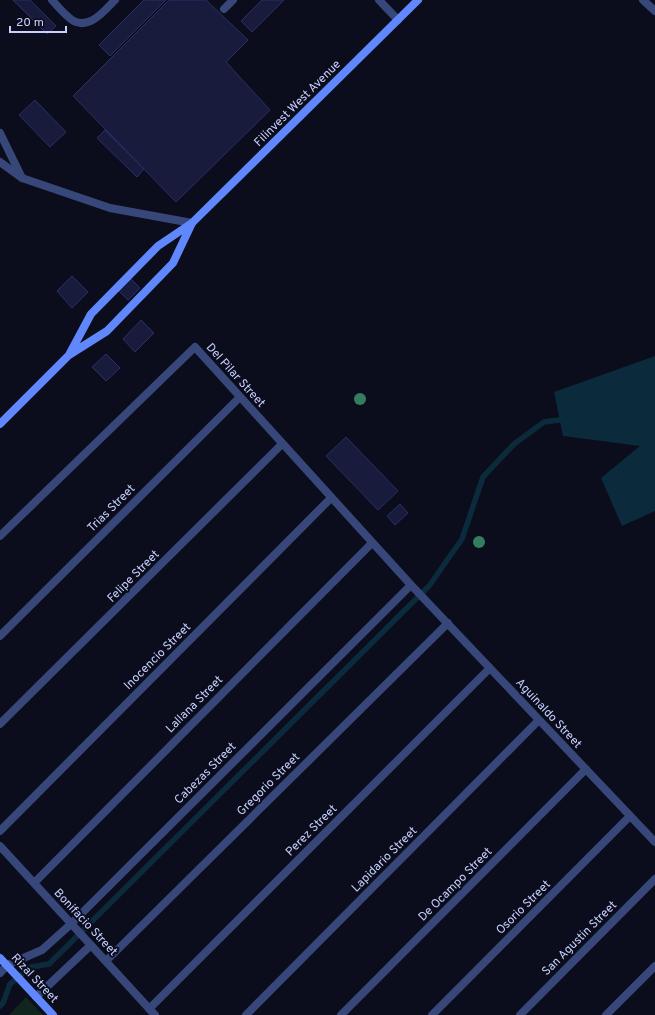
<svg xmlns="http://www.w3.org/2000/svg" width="655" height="1015" font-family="Overpass,sans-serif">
<rect width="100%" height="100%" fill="#0b0d1c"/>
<!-- green -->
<path fill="#0f251e" d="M 26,997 L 43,1015 L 9,1015 Z"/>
<!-- water -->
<path fill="#0b2a3b" d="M 655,356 L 655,511 L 622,526 L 601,478 L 640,446 L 563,436 L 554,392 Z"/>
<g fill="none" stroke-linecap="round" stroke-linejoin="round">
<!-- stream -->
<path stroke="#0b2a3b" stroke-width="5.5" d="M 0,1006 L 3,1003 L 10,984 L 31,967 L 49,964 L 429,586 L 462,539 L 483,477 L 514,444 L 544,422 L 567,419"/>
</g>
<!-- building -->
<path fill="#181b3c" stroke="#2a2f68" d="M 13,0 L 30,0 L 56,26 L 47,34 Z
M 144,0 L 166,0 L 110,56 L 99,45 Z
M 169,0 L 206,0 L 248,40 L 226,62 L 270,110 L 176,202 L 73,96 Z
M 262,0 L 284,0 L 252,32 L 241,21 Z
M 35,100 L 66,132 L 50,147 L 19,115 Z
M 105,130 L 144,169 L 137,177 L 97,138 Z
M 72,276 L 88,292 L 72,308 L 57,291 Z
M 131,279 L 140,288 L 128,300 L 119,291 Z
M 141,320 L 154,333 L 135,352 L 123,339 Z
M 106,354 L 120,368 L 106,381 L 92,367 Z
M 346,437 L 398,491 L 378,510 L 326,456 Z
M 400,504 L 408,513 L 395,525 L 387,516 Z"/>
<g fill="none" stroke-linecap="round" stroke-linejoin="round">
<!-- lane -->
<path stroke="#37477a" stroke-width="8" d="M 0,133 L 22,178"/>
<!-- street -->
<path stroke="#37477a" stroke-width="8" d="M 52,0 C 58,7 65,15 72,20 C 89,31 105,10 115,0
M 379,0 L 398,20
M 643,0 L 655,11
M 224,9 L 233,0
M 0,162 L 22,178 L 110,208 L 192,223
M 0,536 L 195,347 L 411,585 L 655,842
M 0,636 L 240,397
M 0,724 L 282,444
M 0,831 L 331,498
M 0,846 L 155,1015
M 34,883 L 372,543
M 106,961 L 448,623
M 0,973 L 7,965 L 42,950 L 71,924 L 411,585
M 36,997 L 91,945
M 149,1009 L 490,668
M 246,1015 L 539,720
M 341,1015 L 586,769
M 432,1015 L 630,816
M 520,1015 L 655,879
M 606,1015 L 655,966"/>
<!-- secondary -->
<path stroke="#6087fc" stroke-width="8" d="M 69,355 L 91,314 L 158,246 L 192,223 L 418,0
M 0,424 L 69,355 L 107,331 L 173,263 L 192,223
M 0,958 L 53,1015"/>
</g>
<!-- trees -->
<g fill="#347e5f">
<circle cx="360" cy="399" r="6"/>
<circle cx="479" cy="542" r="6"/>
</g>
<g text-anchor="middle" stroke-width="4" stroke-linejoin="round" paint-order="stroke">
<!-- street labels -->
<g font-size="12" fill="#c7d0fe" stroke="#0b0d1c">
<text transform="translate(297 103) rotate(-45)" y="4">Filinvest West Avenue</text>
<text transform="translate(236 375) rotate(48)" y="4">Del Pilar Street</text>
<text transform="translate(111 508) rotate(-45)" y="4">Trias Street</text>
<text transform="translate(133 576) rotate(-45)" y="4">Felipe Street</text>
<text transform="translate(157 656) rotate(-45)" y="4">Inocencio Street</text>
<text transform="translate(194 704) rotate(-45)" y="4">Lallana Street</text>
<text transform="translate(549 713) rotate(47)" y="4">Aguinaldo Street</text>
<text transform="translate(205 773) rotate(-45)" y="4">Cabezas Street</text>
<text transform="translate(268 784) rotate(-45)" y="4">Gregorio Street</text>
<text transform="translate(311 830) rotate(-45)" y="4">Perez Street</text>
<text transform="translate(384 859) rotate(-45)" y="4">Lapidario Street</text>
<text transform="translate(455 884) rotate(-45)" y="4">De Ocampo Street</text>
<text transform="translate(523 907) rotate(-45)" y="4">Osorio Street</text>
<text transform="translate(86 922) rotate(47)" y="4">Bonifacio Street</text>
<text transform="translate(579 938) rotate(-45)" y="4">San Agustin Street</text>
<text transform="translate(35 978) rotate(47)" y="4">Rizal Street</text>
</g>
</g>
<!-- scale -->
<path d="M10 26v6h56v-6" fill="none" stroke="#c7d0fe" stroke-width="2"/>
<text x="16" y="26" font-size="12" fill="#c7d0fe" stroke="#0b0d1c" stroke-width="3" paint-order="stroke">20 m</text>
</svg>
